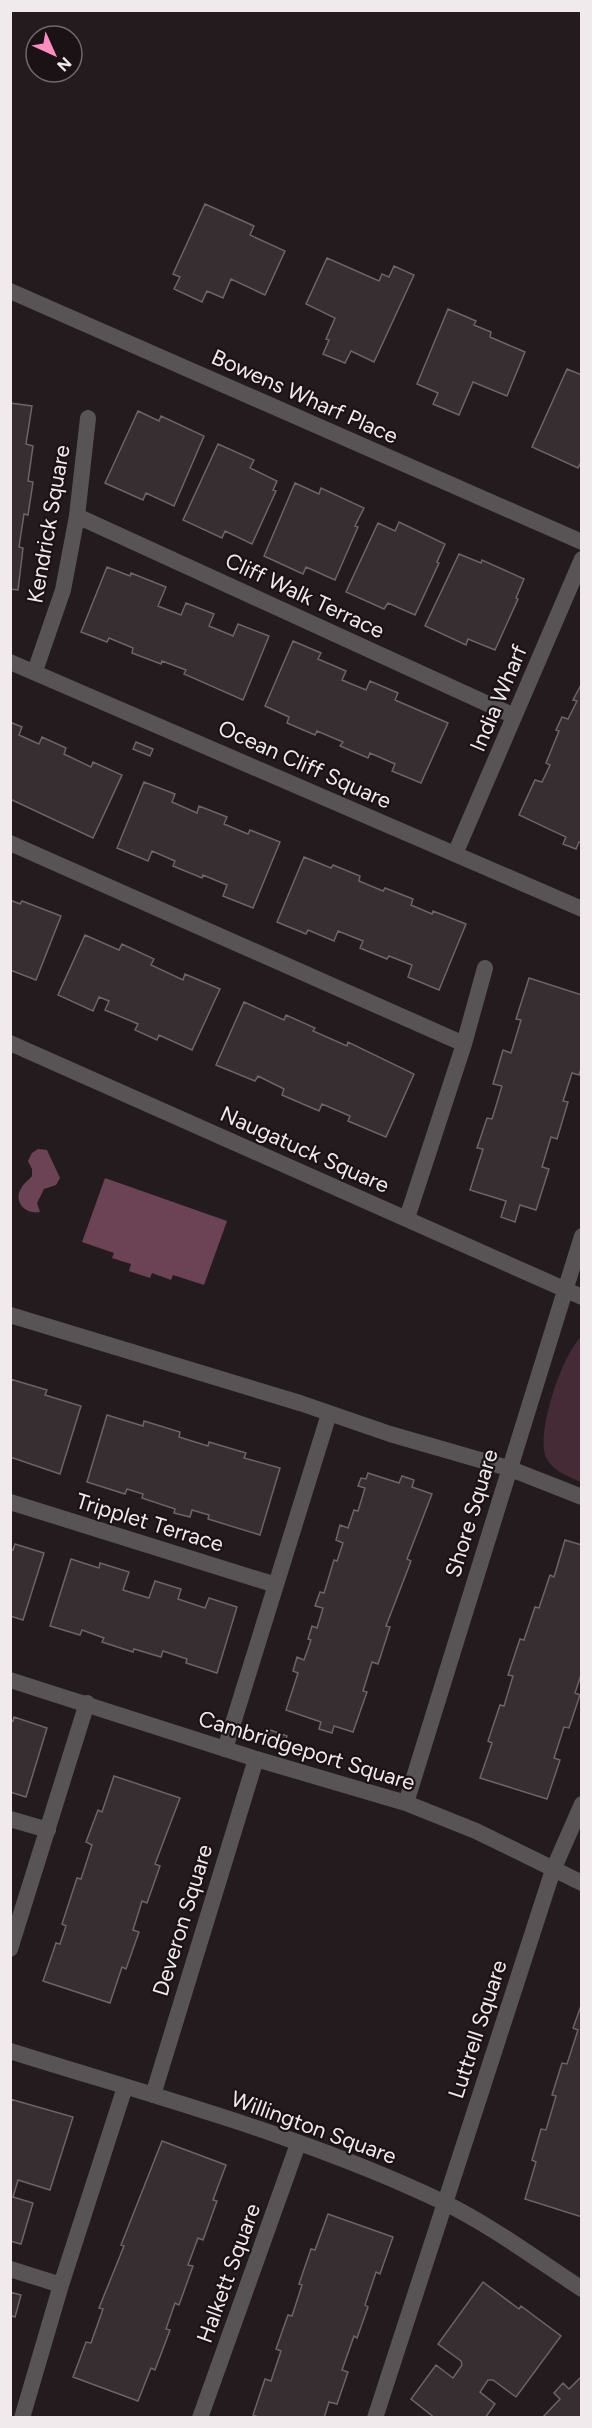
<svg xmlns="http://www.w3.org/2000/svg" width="592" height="2428" font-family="Figtree,sans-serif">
<rect width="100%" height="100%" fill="#241b1f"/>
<!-- green -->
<path fill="#442b36" d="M 581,1337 L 581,1482 C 571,1478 552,1470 547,1459 C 534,1436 563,1353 581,1337 Z"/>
<!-- water -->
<path fill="#6c4354" d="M 38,1149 L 47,1150 L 60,1178 L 56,1185 L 44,1189 L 37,1203 L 40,1212 C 25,1215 12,1201 22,1187 C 24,1183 29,1180 32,1176 L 32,1169 L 28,1161 L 32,1153 Z
M 105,1178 L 227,1221 L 204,1285 L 173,1275 L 171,1280 L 152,1273 L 150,1278 L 129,1271 L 131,1264 L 112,1258 L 114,1253 L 82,1242 Z"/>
<!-- building -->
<path fill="#372e31" stroke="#6e6367" stroke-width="1.5" d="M 205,204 L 254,226 L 250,235 L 285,251 L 265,295 L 231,279 L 223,298 L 207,291 L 202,302 L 174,289 L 180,277 L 173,274 Z
M 327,258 L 379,281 L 382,274 L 389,277 L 394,266 L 414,275 L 374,362 L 351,351 L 345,363 L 323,354 L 329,340 L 326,339 L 335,318 L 306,304 Z
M 448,309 L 476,321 L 474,325 L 491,332 L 490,337 L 525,352 L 507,396 L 473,382 L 459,415 L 433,404 L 438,393 L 417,384 Z
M 567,369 L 582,375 L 582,460 L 578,468 L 532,447 Z
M 10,403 L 32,406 L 26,444 L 33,446 L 28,481 L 33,482 L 28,515 L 24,514 L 19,547 L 23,548 L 18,590 L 10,589 Z
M 138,411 L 159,421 L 161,416 L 204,436 L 174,506 L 146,493 L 143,500 L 105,483 Z
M 218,444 L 254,460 L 250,468 L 277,481 L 273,490 L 276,491 L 252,544 L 225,531 L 222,538 L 183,520 Z
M 295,483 L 319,494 L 321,488 L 364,508 L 355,526 L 358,527 L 335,580 L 306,567 L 303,574 L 264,556 Z
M 399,522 L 445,544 L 437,562 L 439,563 L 415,615 L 388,603 L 384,609 L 346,592 L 378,523 L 395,531 Z
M 459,554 L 481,563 L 482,560 L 524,579 L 516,598 L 518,599 L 495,650 L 468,639 L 466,645 L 425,626 Z
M 107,567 L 130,576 L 131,573 L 166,587 L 158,606 L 181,615 L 186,603 L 214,614 L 209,626 L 231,635 L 233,636 L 238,624 L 269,636 L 243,700 L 184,674 L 186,670 L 162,661 L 161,664 L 132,653 L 133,648 L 109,638 L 107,642 L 81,632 Z
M 293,641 L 321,653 L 318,659 L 346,671 L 342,680 L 366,690 L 370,681 L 398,693 L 395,700 L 448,723 L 421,783 L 392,771 L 395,764 L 370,753 L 368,758 L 340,746 L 343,742 L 317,731 L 315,735 L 287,723 L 289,717 L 265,706 Z
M 582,683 L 582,843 L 579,842 L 576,849 L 563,844 L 566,837 L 519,815 L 535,780 L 542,782 L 550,765 L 546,763 L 559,731 L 556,730 L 562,717 L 568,719 L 577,701 L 573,700 Z
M 10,722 L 22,727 L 19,735 L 39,744 L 42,737 L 66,748 L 64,754 L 91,767 L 93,762 L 122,775 L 93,838 L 10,799 Z
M 136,742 L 153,749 L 150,756 L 133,749 Z
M 144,782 L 175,794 L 172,802 L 197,813 L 199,806 L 227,817 L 224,824 L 248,834 L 250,830 L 280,842 L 253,908 L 223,896 L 227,885 L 203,875 L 202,878 L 173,866 L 175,861 L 152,851 L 148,861 L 117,848 Z
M 304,857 L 331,868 L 333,865 L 360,876 L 359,881 L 383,891 L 385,888 L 413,899 L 411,905 L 432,914 L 433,911 L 466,924 L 439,990 L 408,977 L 412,965 L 389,956 L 387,959 L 360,948 L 363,941 L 338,931 L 334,941 L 308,930 L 306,934 L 277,922 Z
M 10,900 L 20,904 L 22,901 L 61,916 L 36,980 L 10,970 Z
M 85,935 L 119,950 L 122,944 L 154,959 L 151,965 L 183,980 L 185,974 L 220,989 L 192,1050 L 159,1035 L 157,1040 L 135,1030 L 138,1024 L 105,1010 L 109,1001 L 99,997 L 93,1011 L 58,995 Z
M 529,978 L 582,995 L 582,1066 L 579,1075 L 572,1073 L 563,1101 L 568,1102 L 557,1139 L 551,1137 L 542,1167 L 549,1169 L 536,1210 L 520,1205 L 515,1222 L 501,1217 L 506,1201 L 470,1190 L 483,1149 L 477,1148 L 487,1118 L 492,1119 L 502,1086 L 493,1084 L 503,1050 L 511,1053 L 521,1020 L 516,1019 Z
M 244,1002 L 284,1020 L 286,1015 L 315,1028 L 313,1031 L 347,1046 L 348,1042 L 414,1074 L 386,1137 L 348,1121 L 350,1116 L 322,1104 L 319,1111 L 282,1095 L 284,1089 L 258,1076 L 255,1081 L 216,1065 Z
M 10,1379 L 47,1390 L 45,1395 L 81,1406 L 60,1474 L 10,1457 Z
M 107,1415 L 143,1426 L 144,1421 L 180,1432 L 179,1437 L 208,1446 L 209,1442 L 246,1453 L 244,1458 L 280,1468 L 260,1535 L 208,1519 L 209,1515 L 192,1510 L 190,1517 L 174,1513 L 175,1509 L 142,1498 L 143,1494 L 127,1489 L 125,1494 L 87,1482 Z
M 368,1473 L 399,1483 L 402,1476 L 414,1480 L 412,1487 L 432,1494 L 407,1559 L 411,1561 L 386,1626 L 390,1627 L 378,1664 L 372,1662 L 363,1691 L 367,1692 L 353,1732 L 334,1726 L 332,1733 L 319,1729 L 321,1722 L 286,1710 L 298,1673 L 293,1671 L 297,1657 L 304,1660 L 311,1640 L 308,1639 L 312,1626 L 317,1628 L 323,1608 L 315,1606 L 320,1592 L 324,1593 L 334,1560 L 337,1561 L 343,1543 L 336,1540 L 340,1525 L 348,1528 L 354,1510 L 358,1511 L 365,1488 L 358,1486 L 361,1478 L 366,1479 Z
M 565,1540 L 582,1545 L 582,1672 L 575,1693 L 580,1695 L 569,1728 L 564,1727 L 554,1758 L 560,1760 L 547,1799 L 480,1778 L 492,1743 L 488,1741 L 500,1705 L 504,1706 L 513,1676 L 508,1675 L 520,1639 L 524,1640 L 535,1607 L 539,1608 L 550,1575 L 554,1577 Z
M 15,1544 L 44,1553 L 23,1620 L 10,1616 L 10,1549 L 13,1550 Z
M 71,1559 L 99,1568 L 100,1563 L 129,1572 L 123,1590 L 149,1598 L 155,1581 L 181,1589 L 178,1599 L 205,1608 L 209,1598 L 237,1607 L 217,1673 L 186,1663 L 187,1659 L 163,1651 L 161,1657 L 134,1649 L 133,1652 L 102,1642 L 104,1638 L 82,1630 L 80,1635 L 50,1626 Z
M 14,1717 L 47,1728 L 26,1797 L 10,1792 L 10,1720 L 13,1721 Z
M 270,1730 L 287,1736 L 285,1743 L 267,1737 Z
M 114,1776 L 180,1798 L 155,1864 L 160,1866 L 147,1903 L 142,1901 L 133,1930 L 139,1932 L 126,1969 L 122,1967 L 110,2003 L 43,1981 L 56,1943 L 60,1944 L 66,1926 L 62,1924 L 77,1878 L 81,1879 L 92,1845 L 86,1842 L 98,1810 L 102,1812 Z
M 582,2003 L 582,2217 L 525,2199 L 536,2162 L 532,2160 L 541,2129 L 546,2130 L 556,2096 L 552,2095 L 562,2063 L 567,2064 L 578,2030 L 573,2028 Z
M 10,2099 L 73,2117 L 50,2190 L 18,2180 L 13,2197 L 33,2203 L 21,2244 L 10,2241 Z
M 162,2141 L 226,2165 L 213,2200 L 217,2201 L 203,2240 L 198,2238 L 188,2265 L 193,2266 L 179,2305 L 175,2303 L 166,2329 L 170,2330 L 155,2370 L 151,2368 L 138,2401 L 73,2377 L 86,2342 L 91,2343 L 103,2309 L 99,2308 L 124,2246 L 121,2245 Z
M 328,2214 L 393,2237 L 380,2274 L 376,2272 L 365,2305 L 368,2307 L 357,2338 L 354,2336 L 342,2370 L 348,2372 L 337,2404 L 329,2402 L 324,2418 L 261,2418 L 253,2415 L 265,2379 L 271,2381 L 281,2351 L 276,2349 L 288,2315 L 292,2316 L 302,2285 L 299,2284 L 311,2249 L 315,2250 Z
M 483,2282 L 519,2309 L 521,2306 L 561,2336 L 516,2397 L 493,2380 L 488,2380 L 480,2392 L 495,2404 L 485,2418 L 435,2418 L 411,2399 L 436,2365 L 453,2378 L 462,2365 L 461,2361 L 438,2344 Z
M 10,2292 L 21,2295 L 15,2317 L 12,2316 L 10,2321 Z
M 582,2376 L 582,2418 L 542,2418 L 560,2399 L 554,2393 L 563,2383 L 569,2389 Z"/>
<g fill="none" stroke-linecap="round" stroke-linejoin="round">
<!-- service -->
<path stroke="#585455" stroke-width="16" d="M 77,516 L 514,716
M 35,671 L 63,590 L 77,516 L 88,418
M 10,843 L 464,1044
M 407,1218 L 464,1044 L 485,968
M 10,1502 L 276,1585
M 225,1749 L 329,1414
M 10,1819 L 48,1830
M 553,1870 L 582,1804
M 10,1949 L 87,1703
M 10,2269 L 61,2285
M 22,2418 L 61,2285 L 125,2087
M 375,2418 L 445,2203"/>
<!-- minor -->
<path stroke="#585455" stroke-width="16" d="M 10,291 L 582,542
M 10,662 L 582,909
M 455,854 L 582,559
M 10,1043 L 582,1297
M 10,1315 L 300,1403 L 390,1434 L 508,1468 L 582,1497
M 10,1680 L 256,1759 L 406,1803 L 476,1831 L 582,1883
M 406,1803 L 582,1236
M 10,2051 C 156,2097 305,2136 443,2202 C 492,2226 536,2259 582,2289
M 153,2095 L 256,1759
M 445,2203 L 553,1870
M 200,2418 L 298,2144"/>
</g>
<g text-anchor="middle" stroke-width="4.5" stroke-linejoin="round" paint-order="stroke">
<!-- street labels -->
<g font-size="22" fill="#f0eaec" stroke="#1a1215">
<text transform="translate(305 396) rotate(24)" y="8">Bowens Wharf Place</text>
<text transform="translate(48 524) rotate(-80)" y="8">Kendrick Square</text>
<text transform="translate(305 595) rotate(25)" y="8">Cliff Walk Terrace</text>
<text transform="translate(498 698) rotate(-67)" y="8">India Wharf</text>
<text transform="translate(305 764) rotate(24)" y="8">Ocean Cliff Square</text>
<text transform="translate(305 1149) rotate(24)" y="8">Naugatuck Square</text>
<text transform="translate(471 1513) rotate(-73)" y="8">Shore Square</text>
<text transform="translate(150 1522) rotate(17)" y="8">Tripplet Terrace</text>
<text transform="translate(307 1750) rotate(17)" y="8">Cambridgeport Square</text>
<text transform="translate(182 1920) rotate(-73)" y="8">Deveron Square</text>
<text transform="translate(477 2029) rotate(-72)" y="8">Luttrell Square</text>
<text transform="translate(314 2127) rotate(20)" y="8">Willington Square</text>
<text transform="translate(228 2273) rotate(-70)" y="8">Halkett Square</text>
</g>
</g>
<!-- border -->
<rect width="592" height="2428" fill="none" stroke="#f0eaec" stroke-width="24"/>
<!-- north arrow -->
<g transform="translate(54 54) rotate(135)"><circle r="28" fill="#1a1215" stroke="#70686b" stroke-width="1.5"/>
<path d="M0-4.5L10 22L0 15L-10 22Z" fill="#fd8ec0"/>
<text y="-9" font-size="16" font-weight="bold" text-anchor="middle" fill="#f0eaec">N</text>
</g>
</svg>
